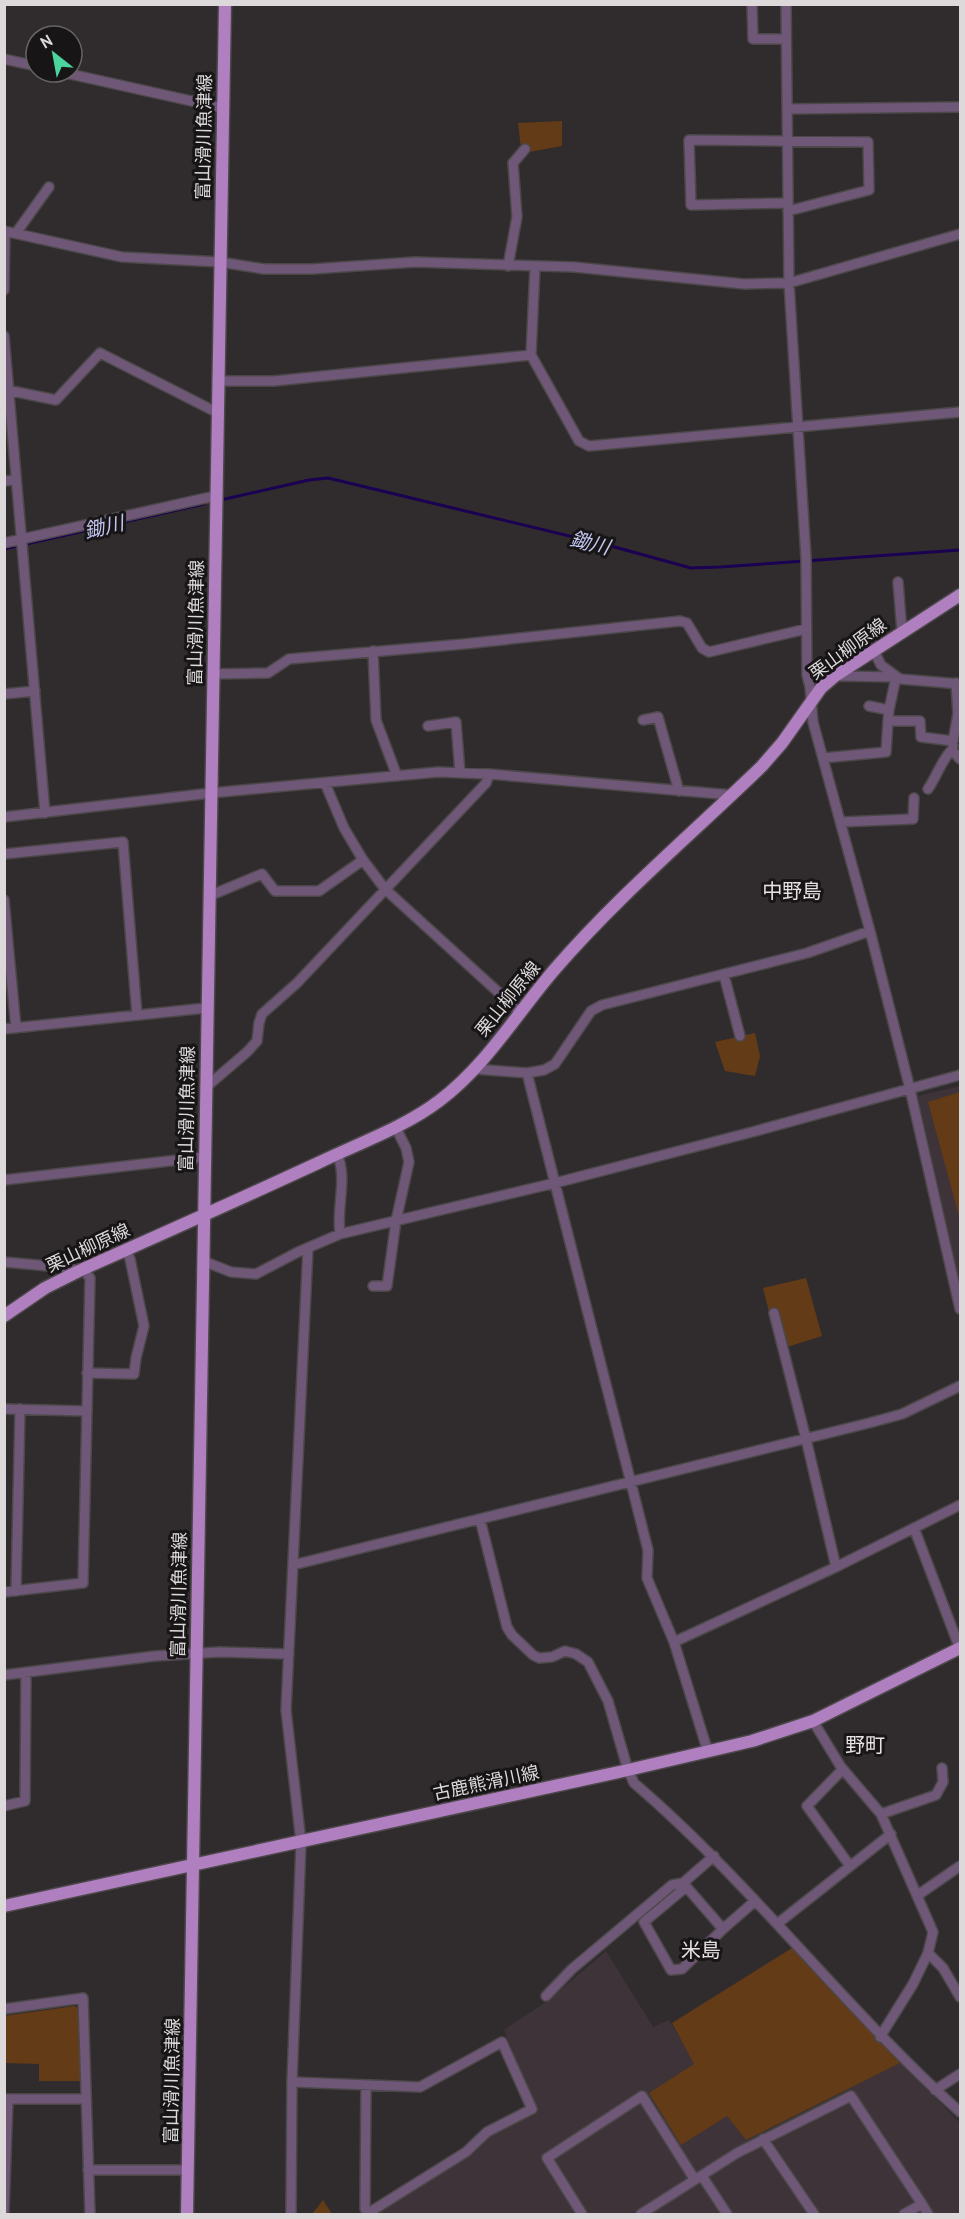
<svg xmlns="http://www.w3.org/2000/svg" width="965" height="2219" font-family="'PT Sans','Noto Sans JP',sans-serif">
<rect width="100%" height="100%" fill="#302c2e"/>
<!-- built -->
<path fill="#3e3338" d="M 960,1086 L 960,1283 L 918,1096 Z
M 606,1951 L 653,2027 L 669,2020 L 727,2116 L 746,2140 L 900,2063 L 960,2123 L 960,2214 L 375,2214 L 474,2153 L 489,2137 L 537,2110 L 504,2030 L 549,2000 Z"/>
<!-- green -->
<path fill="#633b16" d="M 562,121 L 562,146 L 529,152 L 521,148 L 518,123 Z
M 755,1033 L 760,1056 L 755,1076 L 725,1071 L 715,1042 Z
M 960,1092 L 960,1220 L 928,1102 Z
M 806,1278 L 822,1336 L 787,1347 L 778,1348 L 763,1288 Z
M 792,1948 L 900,2063 L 746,2140 L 727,2116 L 681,2145 L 649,2093 L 694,2064 L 672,2023 Z
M 75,2006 L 79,2010 L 82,2081 L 39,2081 L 39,2064 L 5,2063 L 4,2016 Z
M 323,2200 L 332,2214 L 312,2214 Z"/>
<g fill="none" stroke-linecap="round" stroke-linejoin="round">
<!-- stream -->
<path stroke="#1a0151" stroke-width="3" d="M 225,499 L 309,480 L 328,478 L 611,546 L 691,568 L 720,567 L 960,550
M 4,549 L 204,504"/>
<!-- minor casing -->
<g stroke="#4c484a" stroke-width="12">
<path id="minor" d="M 752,4 L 753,39 L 786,39
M 786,4 L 789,283 L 806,558 L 807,675 L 810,687 L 813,722 L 870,931 L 910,1089 L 960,1309
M 4,59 L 36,66
M 61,72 L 223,108
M 787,109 L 960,107
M 788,203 L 691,205 L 689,140 L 868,142 L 869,190 L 788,211
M 4,231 L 122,257 L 220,262 L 264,269 L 312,269 L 415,262 L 574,267 L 744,284 L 789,283 L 960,234
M 16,233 L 49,187
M 508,266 L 517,217 L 513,163 L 525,149
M 535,267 L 531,355 L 579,441 L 589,446 L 960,412
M 4,290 L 5,231
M 4,336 L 45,813
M 217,381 L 274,381 L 531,355
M 7,390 L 56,400 L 100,353 L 216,412
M 4,481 L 16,480
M 4,543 L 215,496
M 898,582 L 902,632
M 373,651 L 376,720 L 397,776
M 874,651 L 881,665 L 900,679 L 960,684
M 213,674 L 268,673 L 289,659 L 464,644 L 680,621 L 687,623 L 702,648 L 709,652 L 806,629
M 836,676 L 896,677 L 889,710 L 869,706
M 4,694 L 35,691
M 889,710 L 888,721 L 920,721 L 921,737 L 953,741 L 958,714 L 956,683
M 643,720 L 658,717 L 679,791
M 428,726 L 456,722 L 460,773
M 953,746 L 952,750 L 960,759
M 823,758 L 886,752 L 888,721
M 325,783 L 344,828 L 363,860 L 385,889 L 520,1012
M 928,789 C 936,778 943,757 952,750
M 4,817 L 211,793 L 438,772 L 489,774 L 732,795
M 841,822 L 913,819 L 914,798
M 4,854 L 123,842 L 137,1015
M 209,896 L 262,874 L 275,891 L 319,891 L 363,860
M 4,900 L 16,1028
M 724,975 L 740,1036
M 4,1029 L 206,1008
M 475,1069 L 527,1073 L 544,1070 L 555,1064 L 591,1011 L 602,1005 L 807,953 L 870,931
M 527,1073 L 648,1550 L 647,1578 L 674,1642 L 708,1752
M 205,1088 L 247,1052 L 257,1041 L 259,1023 L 262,1014 L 297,983 L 486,783 L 489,774
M 337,1154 C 348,1178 336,1208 340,1234
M 4,1180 L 204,1157
M 203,1261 L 231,1272 L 256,1274 L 298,1252 L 340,1234 L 555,1183 L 752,1132 L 960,1075
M 4,1262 L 70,1268 L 78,1271
M 373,1286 L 387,1286 L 396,1221 L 409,1162 L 406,1148 L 395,1126
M 774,1313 L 806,1439 L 836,1567
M 87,1373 L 134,1374 L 136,1358 L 144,1326 L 130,1259 L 126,1250
M 4,1409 L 86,1411
M 480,1519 L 507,1627 L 512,1635 L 533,1655 L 539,1658 L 552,1657 L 565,1651 L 576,1654 L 588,1662 L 608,1701 L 628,1770 L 634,1783 C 752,1884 845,2009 960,2112
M 914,1528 L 960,1649
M 293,1565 L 869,1423 L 902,1414 L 960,1386
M 16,1591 L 20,1409
M 4,1592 L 83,1583 L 90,1278 L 83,1269
M 674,1642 L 836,1567 L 960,1505
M 4,1675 L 155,1656 L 220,1652 L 289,1654
M 813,1721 L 841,1767 L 881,1814 L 933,1932 L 928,1953 L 913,1984 L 880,2037
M 843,1769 L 807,1806 L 850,1866
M 4,1806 L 25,1801 L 26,1673
M 881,1814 L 936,1795 L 943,1782 L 942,1768
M 714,1856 L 683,1883 L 723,1929 L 755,1901
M 686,1887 L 644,1922 L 671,1970 L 682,1969 L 723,1929
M 918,1895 L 960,1866
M 777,1924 L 891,1834
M 928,1953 L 943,1968 L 960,1997
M 546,1996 L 572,1969 L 672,1885 L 683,1883
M 4,2009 L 83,1998 L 90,2214
M 292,2082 L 420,2087 L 502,2042 L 532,2109 L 487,2132 L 466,2152 L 370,2212 L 365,2209 L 366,2086
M 935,2090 L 960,2074
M 4,2099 L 86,2099
M 763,2139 L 814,2214
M 88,2170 L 188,2170
M 702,2176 L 727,2214
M 922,2204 L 928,2214
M 4,2211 L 8,2099
M 291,2214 L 292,2082 L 301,1842 L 286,1710 L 308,1248
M 582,2214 L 547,2158 L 642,2096 L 695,2180
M 641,2214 L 737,2153 L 851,2096 L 922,2204 L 904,2214"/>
</g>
<!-- major casing -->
<g stroke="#4c484a" stroke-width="15">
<path id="major" d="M 4,1316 L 45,1288 L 83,1269 C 162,1234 240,1199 318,1163 C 357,1144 405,1127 439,1101 C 486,1066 517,1013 555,969 C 618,896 693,833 762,766 L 782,743 L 821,688 L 835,676 L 960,595
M 4,1906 L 628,1770 L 752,1741 L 813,1721 L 960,1648
M 187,2214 L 225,4"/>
</g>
<!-- minor -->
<use href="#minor" stroke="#6f5777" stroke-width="9"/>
<!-- major -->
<use href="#major" stroke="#b07fbf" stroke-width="12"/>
</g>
<g text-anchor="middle" stroke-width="6" stroke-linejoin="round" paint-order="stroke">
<!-- street labels -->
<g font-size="18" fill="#ddd9db" stroke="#171516">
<text transform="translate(204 137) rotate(-89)" y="6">富山滑川魚津線</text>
<text transform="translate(196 623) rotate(-89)" y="6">富山滑川魚津線</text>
<text transform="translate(848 649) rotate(-36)" y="6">栗山柳原線</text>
<text transform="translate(508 999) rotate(-51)" y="6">栗山柳原線</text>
<text transform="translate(187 1109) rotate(-89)" y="6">富山滑川魚津線</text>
<text transform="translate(88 1248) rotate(-25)" y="6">栗山柳原線</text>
<text transform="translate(179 1595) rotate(-89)" y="6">富山滑川魚津線</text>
<text transform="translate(486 1783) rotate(-12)" y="6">古鹿熊滑川線</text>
<text transform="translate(172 2081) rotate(-89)" y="6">富山滑川魚津線</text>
</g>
<!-- water labels -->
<g font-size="20" font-style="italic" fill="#c3c4f1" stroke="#171516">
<text transform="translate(104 527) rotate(-13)" y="7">鋤川</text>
<text transform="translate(590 543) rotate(14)" y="7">鋤川</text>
</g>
<!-- neighbourhood labels -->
<g font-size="20" fill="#e8e1e4" stroke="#171516">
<text x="792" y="898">中野島</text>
<text x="865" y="1752">野町</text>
<text x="701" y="1957">米島</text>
</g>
</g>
<!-- border -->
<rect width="965" height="2219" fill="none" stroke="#ddd9db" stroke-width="12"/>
<!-- north arrow -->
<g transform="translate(54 54) rotate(329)"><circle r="28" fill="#171516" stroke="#666365" stroke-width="1.5"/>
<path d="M0-4.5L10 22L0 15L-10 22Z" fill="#4bd49b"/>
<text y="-9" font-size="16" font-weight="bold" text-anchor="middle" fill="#ddd9db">N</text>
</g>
</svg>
